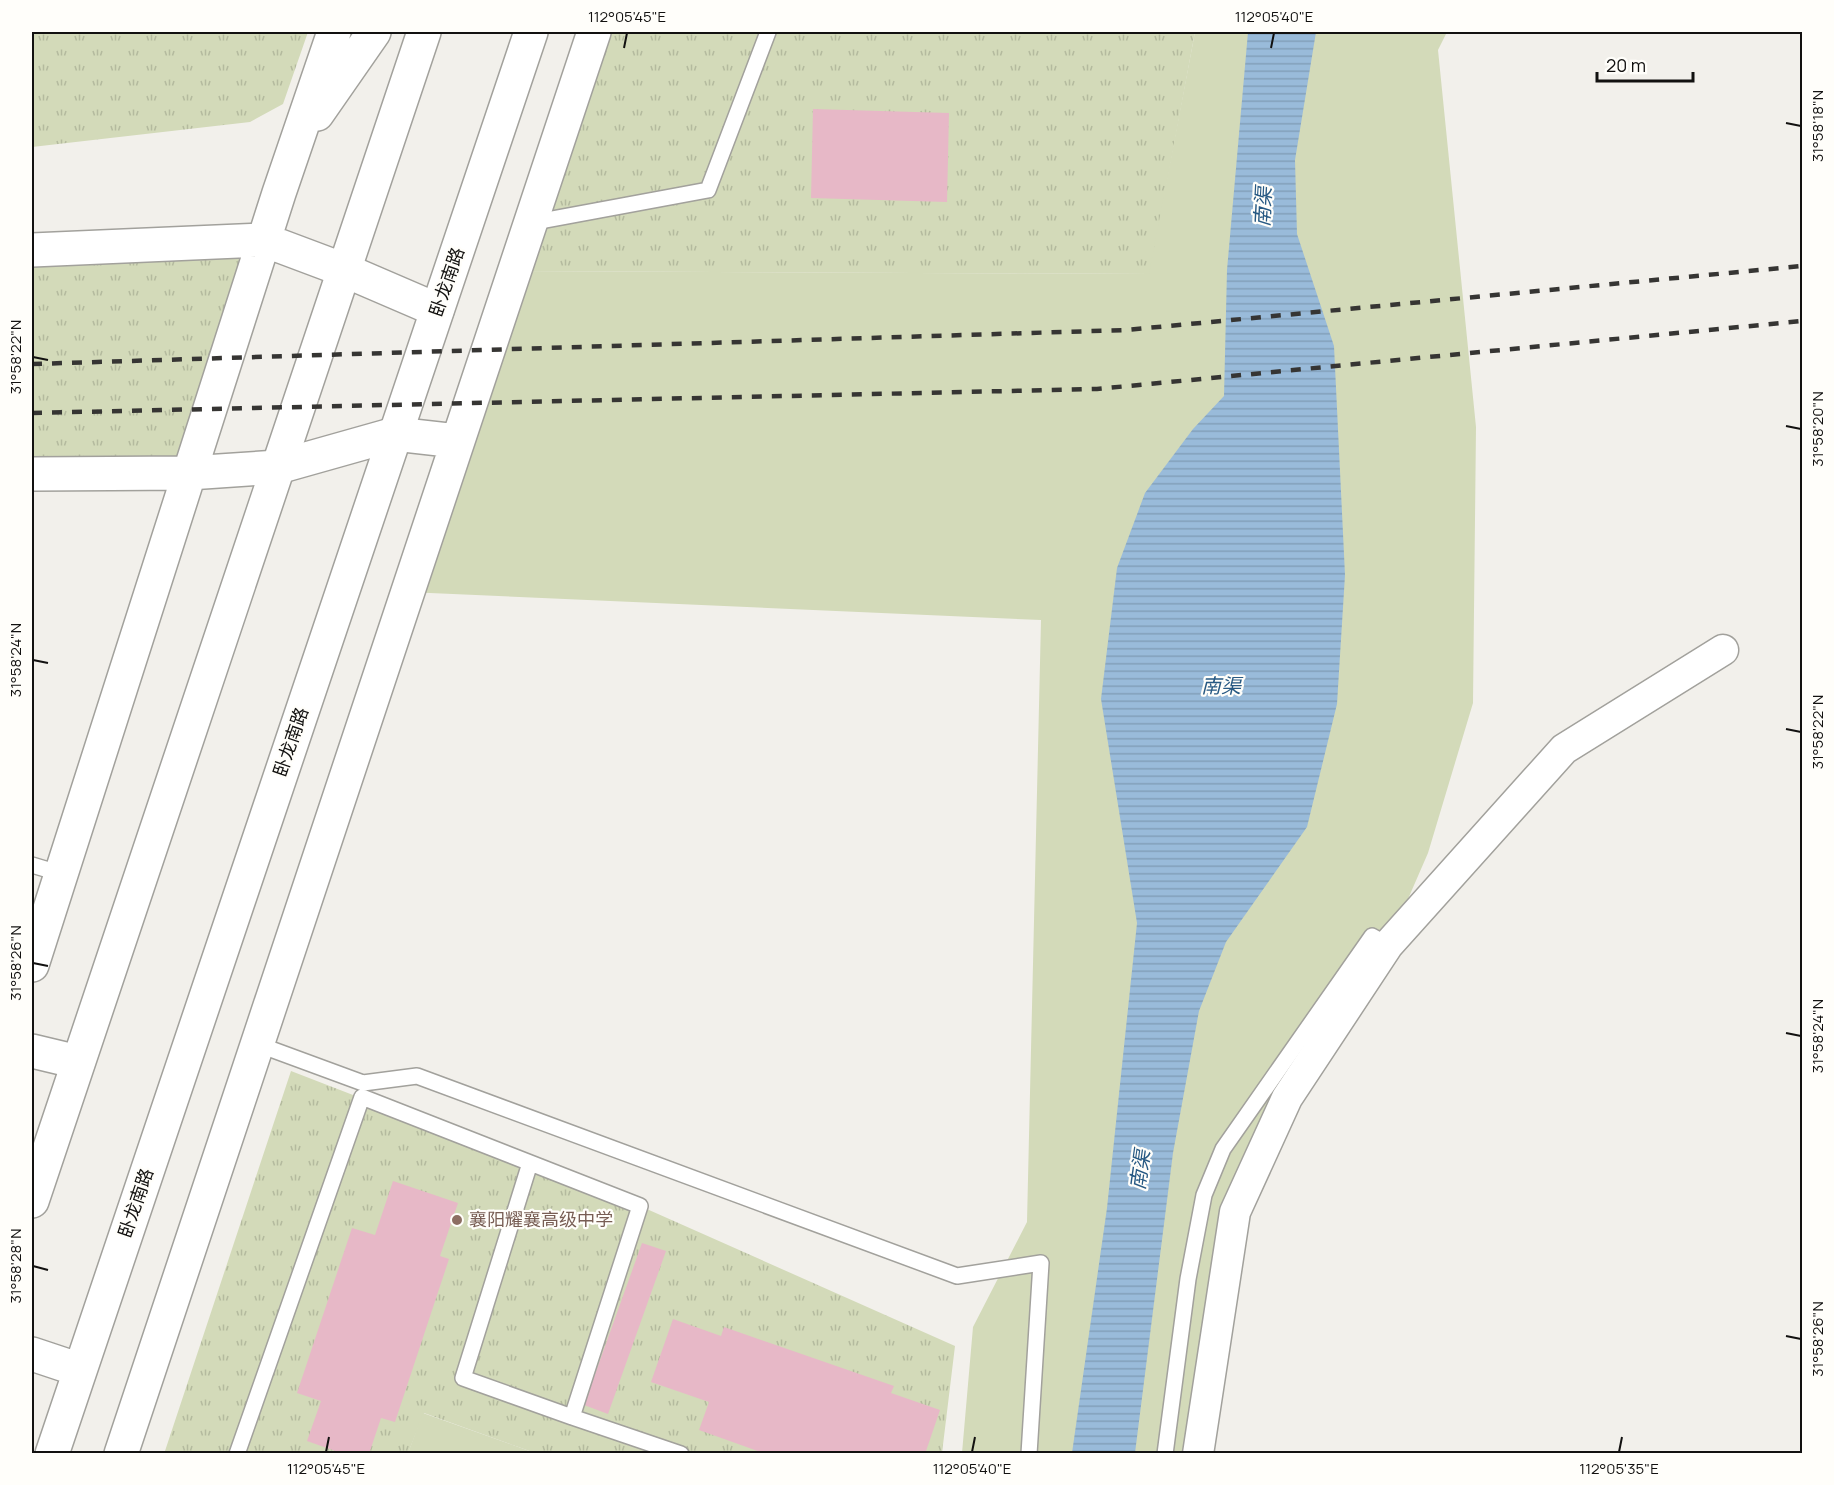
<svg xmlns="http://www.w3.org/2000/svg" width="1834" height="1485" font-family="Manrope,'Noto Sans SC',sans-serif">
<defs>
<pattern id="grass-tufts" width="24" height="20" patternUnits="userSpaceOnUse" patternTransform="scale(1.5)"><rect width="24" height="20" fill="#d3dab9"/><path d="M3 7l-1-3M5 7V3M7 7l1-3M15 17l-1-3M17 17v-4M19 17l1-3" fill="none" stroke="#b4ba9e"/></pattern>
<pattern id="water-rules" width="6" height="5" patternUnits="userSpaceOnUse" patternTransform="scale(1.5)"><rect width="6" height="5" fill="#99bbda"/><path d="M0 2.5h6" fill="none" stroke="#83a0ba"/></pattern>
</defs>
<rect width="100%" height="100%" fill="#f2f0eb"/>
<!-- grass -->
<path fill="url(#grass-tufts)" d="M 32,32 L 308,32 L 283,104 L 250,122 L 32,147 Z
M 593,32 L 1195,32 L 1150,274 L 514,271 Z
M 264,240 L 189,473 L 32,474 L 32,250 Z
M 291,1071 L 640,1206 L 955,1346 L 942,1453 L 535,1453 L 424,1413 L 408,1453 L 164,1454 Z"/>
<!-- green -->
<path fill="#d3dab9" d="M 1195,32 L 1447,32 L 1438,50 L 1476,427 L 1473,703 L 1428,853 L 1388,945 L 1235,1212 L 1198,1453 L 962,1453 L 973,1327 L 1027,1222 L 1041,620 L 407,592 L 514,271 L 1149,274 Z
M 423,1413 L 535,1453 L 408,1453 Z"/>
<!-- water -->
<path fill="url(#water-rules)" d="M 1248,32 L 1316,32 L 1295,160 L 1297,234 L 1334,346 L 1345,575 L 1337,704 L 1307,827 L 1226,942 L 1199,1011 L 1173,1153 L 1135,1453 L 1072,1453 L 1107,1208 L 1137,923 L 1101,699 L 1117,568 L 1145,493 L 1193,429 L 1224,396 L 1227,270 Z"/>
<!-- building -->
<path fill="#e7b8c7" d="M 813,109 L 949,113 L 947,202 L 811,198 Z
M 393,1181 L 458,1203 L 440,1256 L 449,1259 L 395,1422 L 381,1418 L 369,1454 L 344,1454 L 307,1441 L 321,1401 L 297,1393 L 352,1228 L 375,1235 Z
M 642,1243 L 666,1251 L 608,1414 L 584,1405 Z
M 673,1319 L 721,1336 L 724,1327 L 894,1386 L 891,1393 L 940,1410 L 925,1454 L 766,1454 L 699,1430 L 709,1402 L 651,1382 Z"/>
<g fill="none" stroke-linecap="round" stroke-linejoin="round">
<!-- lane casing -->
<g stroke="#a2a19c" stroke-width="18">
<path id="lane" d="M 530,223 L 708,190 L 768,32
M 32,865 L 62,874
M 257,1044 L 363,1083 L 417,1076 L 957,1276 L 1041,1263 L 1029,1454
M 530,1163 L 463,1378 L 572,1417
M 237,1454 L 362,1097 L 640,1206 L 572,1417 L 681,1454
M 1165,1454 L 1188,1279 L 1204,1195 L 1223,1149 L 1372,936 L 1388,945"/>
</g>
<!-- street casing -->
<g stroke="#a2a19c" stroke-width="33">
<path id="street" d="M 1198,1454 L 1235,1212 L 1287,1098 L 1388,945 L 1564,749 L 1723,650"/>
</g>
<!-- secondary casing -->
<g stroke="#a2a19c" stroke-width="36">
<path id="secondary" d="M 317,114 L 374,32
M 32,250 L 264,240 L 344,270 L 437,310
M 32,474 L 189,473 L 278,467 L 395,434 L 457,441
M 32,965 L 279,193 L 334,32
M 32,1051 L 78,1062
M 121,1454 L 594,32"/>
</g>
<!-- highway casing -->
<g stroke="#a2a19c" stroke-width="36">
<path id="highway" d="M 32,1201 L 424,32
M 32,1354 L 80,1370
M 52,1454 L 531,32"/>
</g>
<!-- lane -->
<use href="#lane" stroke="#fff" stroke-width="15"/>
<!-- street -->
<use href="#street" stroke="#fff" stroke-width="30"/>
<!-- secondary -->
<use href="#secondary" stroke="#fff" stroke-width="33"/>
<!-- highway -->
<use href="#highway" stroke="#fff" stroke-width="33"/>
<!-- rail -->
<path stroke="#363533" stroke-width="4.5" stroke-dasharray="10 10" stroke-linecap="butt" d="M 32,364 L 1126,330 L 1802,266
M 32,413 L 1097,389 L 1802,321"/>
</g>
<!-- ticks -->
<path fill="none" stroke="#121110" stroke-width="2" d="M 624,48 L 627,33M 1271,48 L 1274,33M 1786,123 L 1801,126M 33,357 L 48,360M 1786,426 L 1801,429M 33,660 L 48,663M 1786,729 L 1801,732M 33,963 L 48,966M 1786,1033 L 1801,1036M 33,1266 L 48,1270M 1786,1336 L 1801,1339M 326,1452 L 329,1437M 972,1452 L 975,1437M 1619,1452 L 1622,1437"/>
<!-- markers -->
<circle fill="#8d6e63" stroke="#fffefa" stroke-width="2" cx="457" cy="1220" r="6"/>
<g text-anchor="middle" stroke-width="4.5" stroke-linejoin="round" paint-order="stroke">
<!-- street labels -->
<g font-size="18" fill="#121110" stroke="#fffefa">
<text transform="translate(447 282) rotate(-71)" y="6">卧龙南路</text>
<text transform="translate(291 742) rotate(-71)" y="6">卧龙南路</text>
<text transform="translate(136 1203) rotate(-71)" y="6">卧龙南路</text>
</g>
<!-- education labels -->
<g font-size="18" fill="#785e54" stroke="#fffefa" text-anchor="start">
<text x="469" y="1226">襄阳耀襄高级中学</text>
</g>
<!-- water labels -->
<g font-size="20" font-style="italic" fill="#275983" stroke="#fffefa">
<text transform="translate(1263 207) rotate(-87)" y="7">南渠</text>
<text x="1221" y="693">南渠</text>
<text transform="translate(1140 1170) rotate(-82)" y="7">南渠</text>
</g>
</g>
<!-- border -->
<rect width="1834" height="1485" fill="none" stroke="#fffefa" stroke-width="66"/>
<!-- scale -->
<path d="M1597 72v9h96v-9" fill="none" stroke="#121110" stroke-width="3"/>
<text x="1606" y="72" font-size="18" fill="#121110" stroke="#fffefa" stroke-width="4.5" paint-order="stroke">20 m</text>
<rect x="33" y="33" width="1768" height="1419" fill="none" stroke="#121110" stroke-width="2"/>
<g font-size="15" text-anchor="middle" fill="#121110">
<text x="627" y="22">112°05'45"E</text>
<text x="1274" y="22">112°05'40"E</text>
<text transform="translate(1818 126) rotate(-90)" y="5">31°58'18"N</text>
<text transform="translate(16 357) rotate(-90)" y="5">31°58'22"N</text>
<text transform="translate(1818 429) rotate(-90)" y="5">31°58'20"N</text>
<text transform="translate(16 660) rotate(-90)" y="5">31°58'24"N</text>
<text transform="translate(1818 732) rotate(-90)" y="5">31°58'22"N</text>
<text transform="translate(16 963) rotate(-90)" y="5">31°58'26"N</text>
<text transform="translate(1818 1036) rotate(-90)" y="5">31°58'24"N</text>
<text transform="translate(16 1266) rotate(-90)" y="5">31°58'28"N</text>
<text transform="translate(1818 1339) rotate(-90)" y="5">31°58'26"N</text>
<text x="326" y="1474">112°05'45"E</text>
<text x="972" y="1474">112°05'40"E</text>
<text x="1619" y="1474">112°05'35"E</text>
</g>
</svg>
